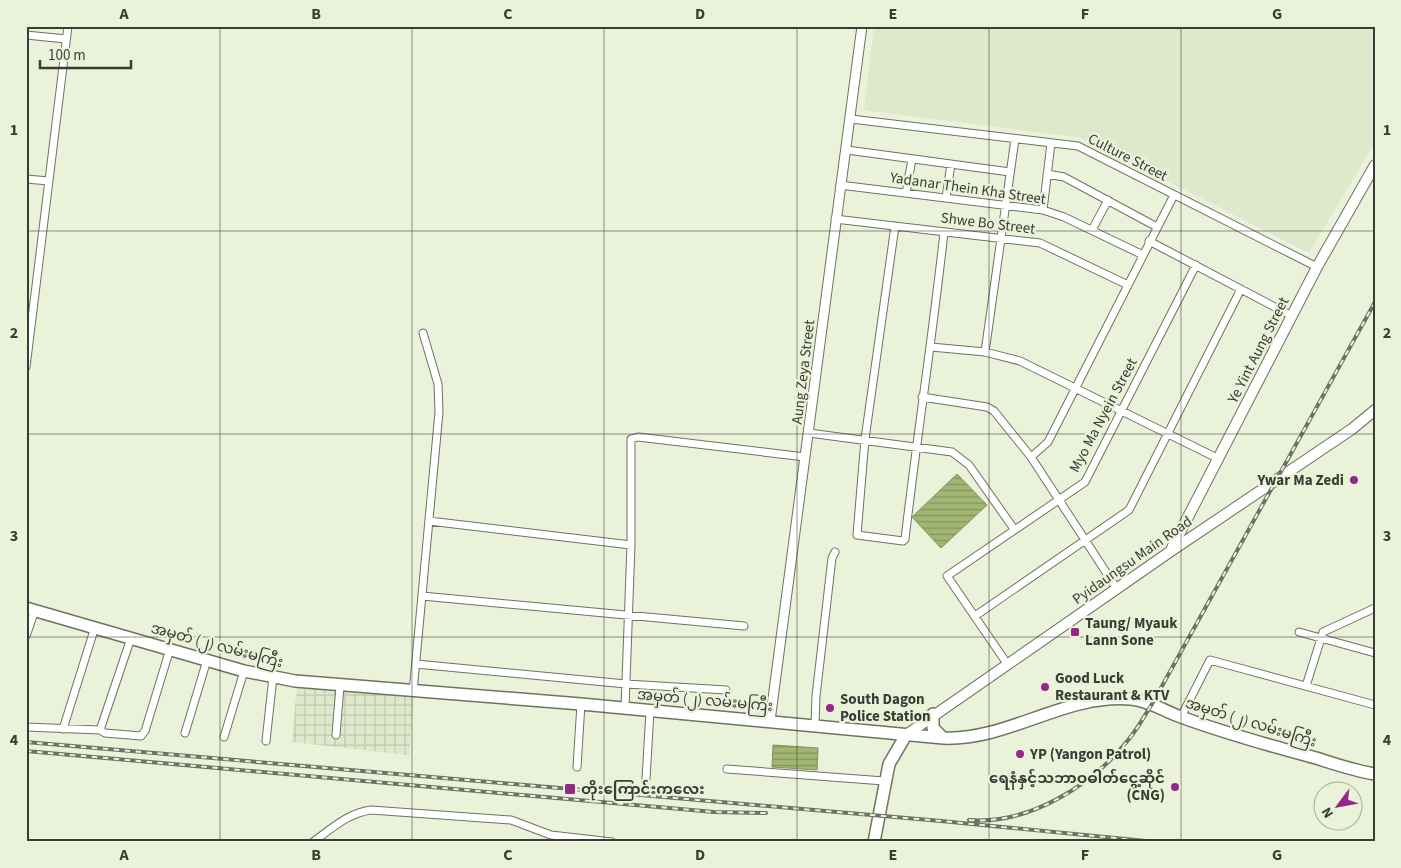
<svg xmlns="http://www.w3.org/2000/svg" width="1401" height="868" font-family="'Source Sans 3','Noto Sans Myanmar',sans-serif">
<defs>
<pattern id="industrial-grid" width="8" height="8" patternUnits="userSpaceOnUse" patternTransform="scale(1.25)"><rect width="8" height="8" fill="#dee8ca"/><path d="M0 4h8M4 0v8" fill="none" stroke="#bfc8ae"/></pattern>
<pattern id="water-rules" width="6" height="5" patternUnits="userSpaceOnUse" patternTransform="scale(1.25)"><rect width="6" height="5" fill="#a1b673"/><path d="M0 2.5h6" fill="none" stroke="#84955f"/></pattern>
</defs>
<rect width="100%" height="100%" fill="#eaf2da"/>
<!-- built -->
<path fill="#dee8ca" d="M 874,26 L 1375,26 L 1375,142 L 1309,253 L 1082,138 L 864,110 Z"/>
<!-- industrial -->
<path fill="url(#industrial-grid)" d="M 297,687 L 414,696 L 409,755 L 292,742 Z"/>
<!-- water -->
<path fill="url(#water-rules)" stroke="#829260" d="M 957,474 L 987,505 L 941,548 L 912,517 Z
M 773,745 L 818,748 L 817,770 L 772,767 Z"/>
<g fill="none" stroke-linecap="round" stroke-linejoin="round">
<!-- minor casing -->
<g stroke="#6d745f" stroke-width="9">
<path id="minor" d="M 26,35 L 66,39
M 851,119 L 1078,146 L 1317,267
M 847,150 L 1010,172
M 1047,174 L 1064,177 L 1157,227
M 26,179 L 49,181
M 840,185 L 1043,210 L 1064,217 L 1143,255
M 906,193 L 912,159
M 946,198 L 951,164
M 1043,210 L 1051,143
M 835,219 L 1040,243 L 1128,285
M 895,226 L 865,439 L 857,535 L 903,541 L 905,539 C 917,436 933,334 944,232
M 1092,230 L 1108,200
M 1149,241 L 1292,316
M 931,347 L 985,352 L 1020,361 L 1219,459
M 985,352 L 1015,139
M 26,367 L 68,26
M 922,397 L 987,407 L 994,411 L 1031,457 L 1117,589
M 809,433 L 952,452 L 969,465 L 1014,529
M 1031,457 L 1048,442 L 1174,195
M 429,521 L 631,545
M 422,596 L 744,626
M 975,616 L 1129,510 L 1241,289
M 1299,632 L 1375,653
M 26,636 L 35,610
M 416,664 L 626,684 L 726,690
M 1008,665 L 947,576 L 1085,482 L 1196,265
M 1306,686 L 1323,632 L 1375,608
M 413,692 L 439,412 L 438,384 L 423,333
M 625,708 L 631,545 L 631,439 L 638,437 L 805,457
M 1181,717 L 1210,660 L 1375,705
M 815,725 L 816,696 L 832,558 L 835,552
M 26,727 L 100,730 L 105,733 L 141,736 L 145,731 L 170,649
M 63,729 L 95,627
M 100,730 L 131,638
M 185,733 L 207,660
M 336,735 L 340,686
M 224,737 L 244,671
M 266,741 L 273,677
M 577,767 L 581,704
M 727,769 L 884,781
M 646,779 L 650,711
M 313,842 C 331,829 348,813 371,810 L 511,820 L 551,835 L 612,842"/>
</g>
<!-- tertiary casing -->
<g stroke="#6d745f" stroke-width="11">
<path id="tertiary" d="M 770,721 L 862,26"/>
</g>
<!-- secondary casing -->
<g stroke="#6d745f" stroke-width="12">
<path id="secondary" d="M 1172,548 L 1317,267 L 1375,165
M 906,735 L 1171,551 L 1352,429 L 1375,410"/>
</g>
<!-- primary casing -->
<g stroke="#6d745f" stroke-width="14">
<path id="primary" d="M 26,608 L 244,671 L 295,681 L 581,704 L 943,738 C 1008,741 1066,693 1131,699 C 1150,701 1164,711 1181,717 C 1225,733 1271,746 1316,758 C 1335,764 1355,771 1375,774
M 933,714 L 933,728 L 943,738
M 874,842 L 889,764 L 906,735"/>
</g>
<!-- minor -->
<use href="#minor" stroke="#fff" stroke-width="7"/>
<!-- tertiary -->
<use href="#tertiary" stroke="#fff" stroke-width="9"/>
<!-- secondary -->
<use href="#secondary" stroke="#fff" stroke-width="10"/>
<!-- primary -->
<use href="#primary" stroke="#fff" stroke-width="11"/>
<!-- rail casing -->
<g stroke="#6d7264" stroke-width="4">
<path id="rail" d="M 26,742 L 941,821 L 1156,842
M 26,751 L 714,812 L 766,813
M 969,820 C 1029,825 1093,785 1129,739 C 1138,728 1145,715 1152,704 L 1375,302"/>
</g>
<!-- rail -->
<use href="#rail" stroke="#eaf2da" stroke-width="2" stroke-dasharray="5.5" stroke-linecap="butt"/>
</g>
<!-- grid -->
<path fill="none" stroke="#3a3d34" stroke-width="1" stroke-opacity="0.55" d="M 220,26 L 220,842M 412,26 L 412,842M 604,26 L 604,842M 797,26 L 797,842M 989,26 L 989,842M 1181,26 L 1181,842M 26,231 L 1375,231M 26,434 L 1375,434M 26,637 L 1375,637"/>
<!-- markers -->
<g fill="#942789" stroke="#eaf2da" stroke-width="2">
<circle cx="1354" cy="480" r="5"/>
<rect x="1070" y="627" width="10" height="10" rx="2.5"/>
<circle cx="1045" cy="687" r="5"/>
<circle cx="830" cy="708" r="5"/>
<circle cx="1020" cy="754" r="5"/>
<circle cx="1175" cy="787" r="5"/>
<rect x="564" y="783" width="12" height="12" rx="2.5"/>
</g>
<g text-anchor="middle" stroke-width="4.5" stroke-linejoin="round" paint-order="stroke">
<!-- street labels -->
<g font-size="15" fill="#3a3d34" stroke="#eaf2da">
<text transform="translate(1128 157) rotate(27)" y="5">Culture Street</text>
<text transform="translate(968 188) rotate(8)" y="5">Yadanar Thein Kha Street</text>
<text transform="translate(988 223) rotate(7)" y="5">Shwe Bo Street</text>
<text transform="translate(1258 350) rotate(-63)" y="5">Ye Yint Aung Street</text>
<text transform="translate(803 372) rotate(-83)" y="5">Aung Zeya Street</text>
<text transform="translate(1103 415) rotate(-62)" y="5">Myo Ma Nyein Street</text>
<text transform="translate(1132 560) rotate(-35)" y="5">Pyidaungsu Main Road</text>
<text transform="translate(217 645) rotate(15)" y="5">အမှတ် (၂) လမ်းမကြီး</text>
<text transform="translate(705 700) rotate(5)" y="5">အမှတ် (၂) လမ်းမကြီး</text>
<text transform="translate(1251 722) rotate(17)" y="5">အမှတ် (၂) လမ်းမကြီး</text>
</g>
<!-- poi labels -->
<g font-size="15" font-weight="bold" fill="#3a3d34" stroke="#eaf2da" text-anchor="start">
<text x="1344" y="485" text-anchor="end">Ywar Ma Zedi</text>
<text x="1085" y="628">Taung/ Myauk<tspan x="1085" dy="17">Lann Sone</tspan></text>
<text x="1055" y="683">Good Luck<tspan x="1055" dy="17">Restaurant &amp; KTV</tspan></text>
<text x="840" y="704">South Dagon<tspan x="840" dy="17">Police Station</tspan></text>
<text x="1030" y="759">YP (Yangon Patrol)</text>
<text x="1165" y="783" text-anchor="end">ရေနံနှင့်သဘာဝဓါတ်ငွေ့ဆိုင်<tspan x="1165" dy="17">(CNG)</tspan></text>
<text x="581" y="794">တိုးကြောင်းကလေး</text>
</g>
</g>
<!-- border -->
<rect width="1401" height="868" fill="none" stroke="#eaf2da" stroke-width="55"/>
<!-- north arrow -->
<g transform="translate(1338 806) rotate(238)"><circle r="24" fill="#eaf2da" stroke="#a4aa98"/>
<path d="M0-4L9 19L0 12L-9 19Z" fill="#942789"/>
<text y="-8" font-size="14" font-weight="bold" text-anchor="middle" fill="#3a3d34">N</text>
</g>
<!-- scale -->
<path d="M40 60v8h91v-8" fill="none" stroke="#3a3d34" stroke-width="2.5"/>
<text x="48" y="60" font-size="15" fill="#3a3d34" stroke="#eaf2da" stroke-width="4" paint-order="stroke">100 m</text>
<rect x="28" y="28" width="1346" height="812" fill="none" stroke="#3a3d34" stroke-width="2"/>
<g font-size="16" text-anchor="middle" font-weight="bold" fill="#3a3d34">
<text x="124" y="19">A</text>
<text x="316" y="19">B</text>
<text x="508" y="19">C</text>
<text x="700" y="19">D</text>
<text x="893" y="19">E</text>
<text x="1085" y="19">F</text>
<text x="1277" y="19">G</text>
<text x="14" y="135">1</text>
<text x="1387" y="135">1</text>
<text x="14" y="338">2</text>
<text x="1387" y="338">2</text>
<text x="14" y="541">3</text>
<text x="1387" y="541">3</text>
<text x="14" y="745">4</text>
<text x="1387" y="745">4</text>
<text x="124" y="860">A</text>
<text x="316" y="860">B</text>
<text x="508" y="860">C</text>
<text x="700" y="860">D</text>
<text x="893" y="860">E</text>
<text x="1085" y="860">F</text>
<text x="1277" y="860">G</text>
</g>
</svg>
